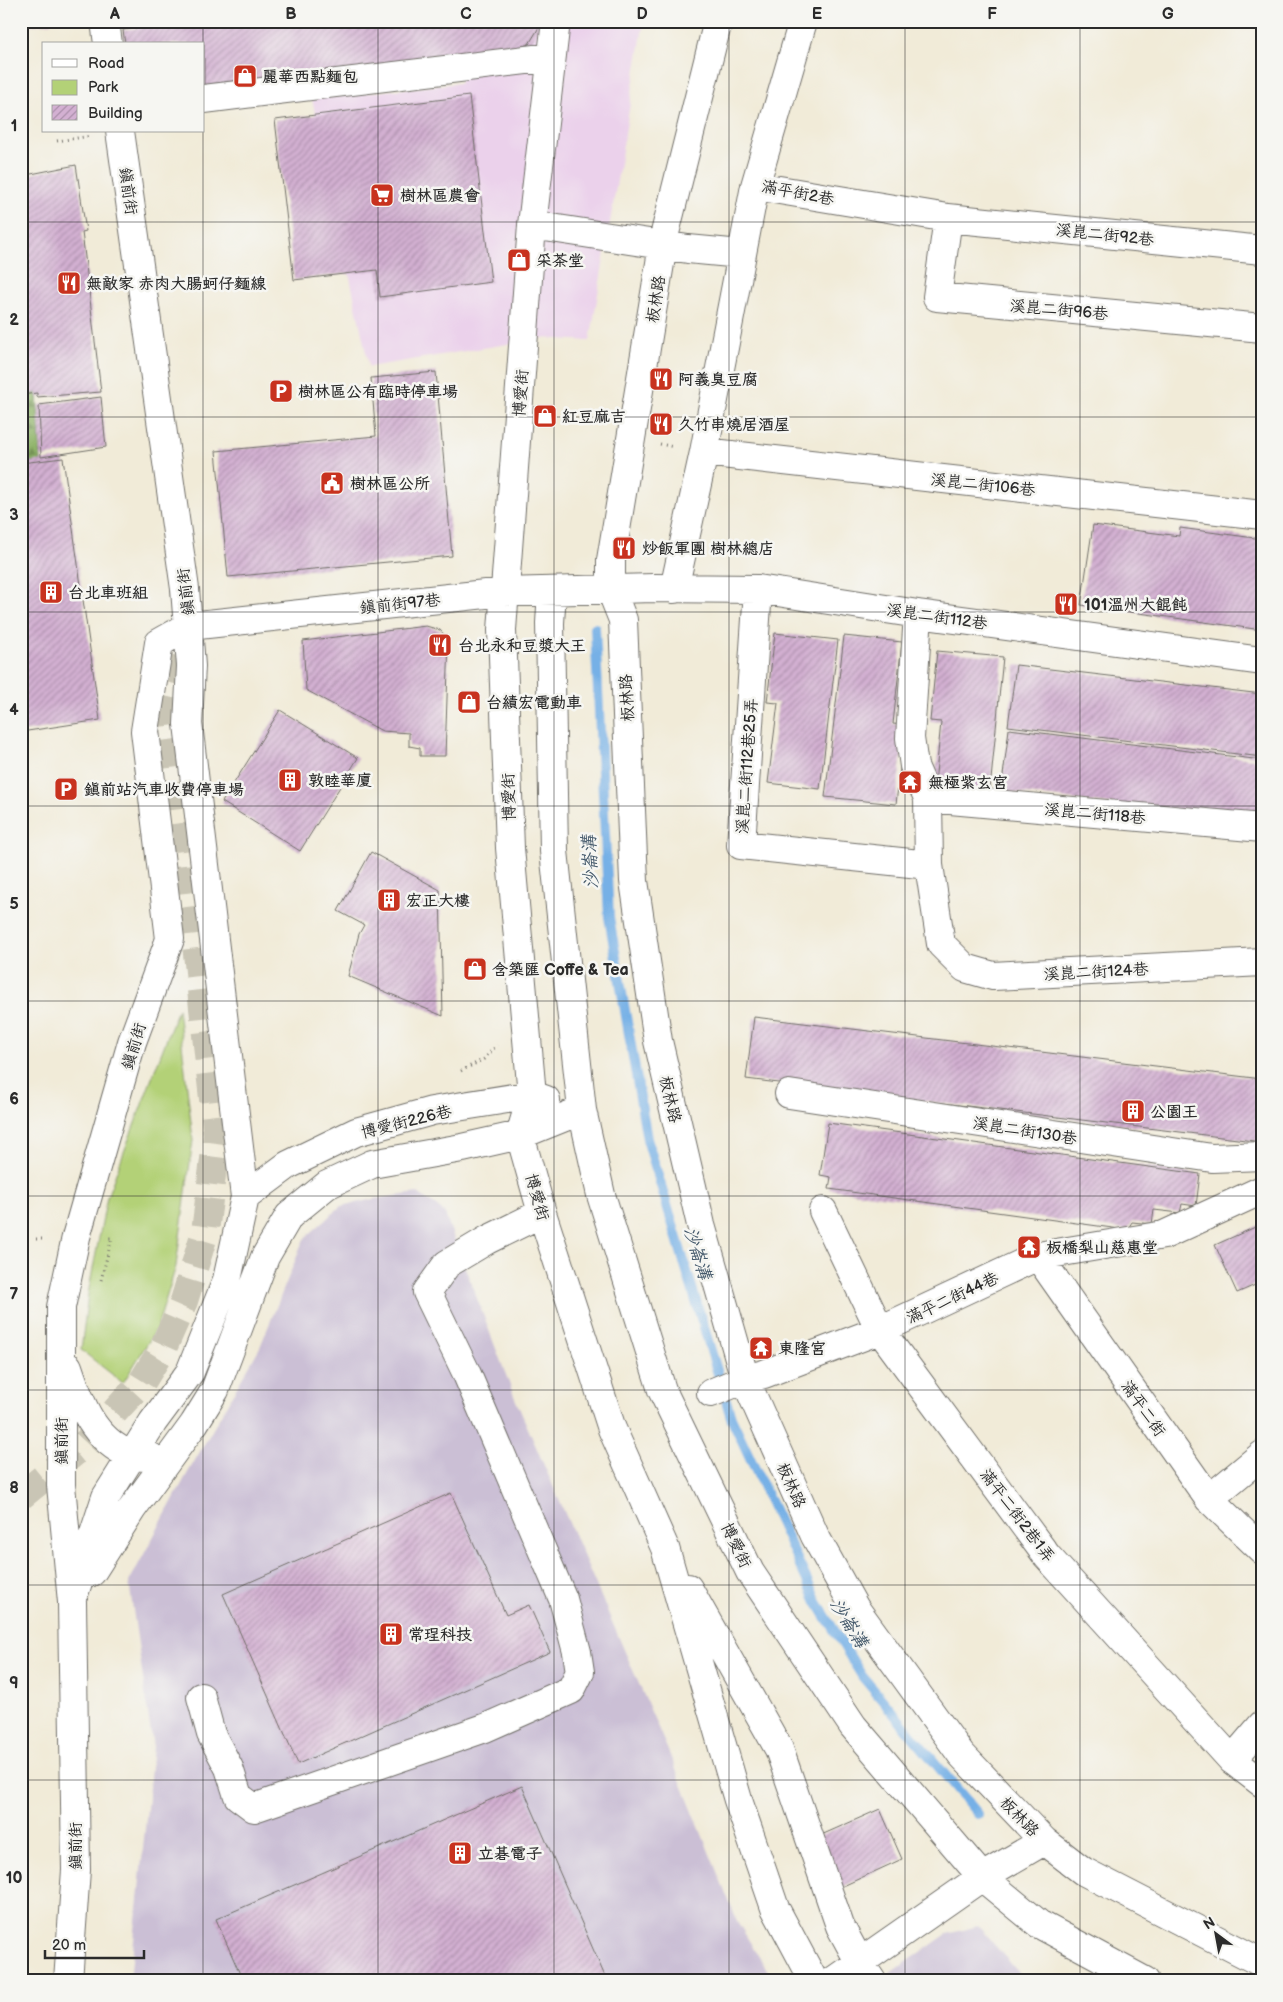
<svg xmlns="http://www.w3.org/2000/svg" width="1283" height="2002" font-family="'Balsamiq Sans','LXGW WenKai TC',sans-serif">
<defs>
<pattern id="forest-firs" width="22" height="20" patternUnits="userSpaceOnUse" patternTransform="scale(1.25)"><rect width="22" height="20" fill="#8eb368"/><path d="M5 1l3.5 6h-7zM16 11l3.5 6h-7z" fill="#749256"/></pattern>
<pattern id="building-hatch" width="6" height="6" patternUnits="userSpaceOnUse" patternTransform="scale(1.25)"><rect width="6" height="6" fill="#d3b0d2"/><path d="M-1 1l2-2M0 6l6-6M5 7l2-2" fill="none" stroke="#ab8fab"/></pattern>
</defs>
<rect width="100%" height="100%" fill="#f6f6f2"/>
<filter id="ink" filterUnits="userSpaceOnUse"><feTurbulence type="fractalNoise" baseFrequency=".02" numOctaves="2"/><feDisplacementMap in="SourceGraphic" scale="10" xChannelSelector="R" yChannelSelector="G"/><feConvolveMatrix kernelMatrix="1 2 1 2 8 2 1 2 1" color-interpolation-filters="sRGB"/></filter>
<filter id="wash" filterUnits="userSpaceOnUse"><feTurbulence type="fractalNoise" baseFrequency=".0096" numOctaves="4" result="noise"/><feDisplacementMap in="SourceGraphic" scale="20" xChannelSelector="R" yChannelSelector="G"/><feGaussianBlur stdDeviation="1.12" result="paint"/><feColorMatrix in="noise" values="0 0 0 0 0 0 0 0 0 0 0 0 0 0 0 0 0 1.4 0 .05"/><feComposite in="paint" operator="in"/></filter>
<g filter="url(#wash)">
<rect width="100%" height="100%" fill="#f1ebd8"/>
<!-- built -->
<path fill="#ebd1eb" d="M 465,21 L 644,21 L 590,341 L 543,338 L 369,367 L 312,99 L 460,83 Z"/>
<!-- industrial -->
<path fill="#cbbfd5" d="M 418,1193 L 444,1212 L 514,1396 L 672,1760 L 737,1921 L 774,1981 L 130,1981 L 153,1747 L 129,1582 L 186,1476 L 260,1347 L 304,1239 L 341,1206 L 379,1198 Z
M 978,1926 L 1026,1981 L 886,1981 L 884,1978 L 947,1934 Z"/>
<!-- green -->
<path fill="#b3d177" stroke="#6f7e51" d="M 178,1009 L 193,1140 L 176,1266 L 157,1328 L 123,1383 L 81,1350 L 88,1294 L 107,1197 Z"/>
<!-- forest -->
<path fill="url(#forest-firs)" stroke="#5c6f4a" d="M 37,393 L 41,461 L 21,463 L 21,395 Z"/>
<g fill="none" stroke-linecap="round" stroke-linejoin="round">
<!-- stream -->
<path stroke="#76b0e6" stroke-width="10" d="M 595,628 L 609,917 L 647,1139 L 731,1417 L 817,1602 L 862,1676 L 978,1814"/>
</g>
<g id="blocks">
<!-- building -->
<path fill="url(#building-hatch)" d="M 21,21 L 51,21 L 51,23 L 21,26 Z
M 184,21 L 540,21 L 538,29 L 529,44 L 511,50 L 204,91 L 204,44 L 125,44 L 123,30 Z
M 469,96 L 491,282 L 380,297 L 377,270 L 294,280 L 275,120 Z
M 76,165 L 86,231 L 82,232 L 101,392 L 37,397 L 37,393 L 21,395 L 21,176 Z
M 436,372 L 452,556 L 228,577 L 216,451 L 376,436 L 371,378 Z
M 101,397 L 106,447 L 41,457 L 39,405 Z
M 63,458 L 100,720 L 21,732 L 21,463 Z
M 1093,525 L 1179,536 L 1180,528 L 1262,539 L 1262,630 L 1081,605 Z
M 426,626 L 440,630 L 449,640 L 445,756 L 420,756 L 420,748 L 409,746 L 409,733 L 382,731 L 306,690 L 303,641 Z
M 775,633 L 838,640 L 820,789 L 768,783 L 778,703 L 767,702 Z
M 844,636 L 902,642 L 893,724 L 905,725 L 896,804 L 825,797 Z
M 937,651 L 1003,657 L 990,790 L 935,784 L 941,722 L 930,721 Z
M 1016,665 L 1262,694 L 1262,757 L 1008,726 Z
M 280,710 L 358,758 L 300,851 L 222,802 Z
M 1009,729 L 1262,760 L 1262,823 L 1001,791 Z
M 371,852 L 440,890 L 443,1016 L 348,976 L 359,934 L 364,925 L 338,911 Z
M 754,1017 L 1262,1079 L 1262,1142 L 746,1079 Z
M 828,1123 L 1200,1174 L 1196,1206 L 1182,1204 L 1180,1213 L 1154,1210 L 1152,1224 L 1132,1222 L 1127,1230 L 829,1189 L 831,1177 L 820,1175 Z
M 1262,1224 L 1262,1282 L 1237,1293 L 1215,1245 Z
M 451,1493 L 506,1615 L 529,1605 L 550,1652 L 298,1764 L 223,1594 Z
M 522,1786 L 607,1981 L 243,1981 L 216,1919 Z
M 880,1809 L 902,1859 L 841,1887 L 819,1836 Z"/>
</g>
</g>
<g filter="url(#ink)">
<use href="#blocks" fill-opacity="0" stroke="#706e68" stroke-width="1"/>
<g fill="none" stroke-linecap="round" stroke-linejoin="round">
<!-- minor-tunnel -->
<path stroke="#c9c5b5" stroke-width="28" stroke-dasharray="28 14" stroke-linecap="butt" d="M 21,1496 L 84,1445 L 142,1382 L 164,1346 L 184,1301 L 205,1232 L 217,1135 L 170,708 L 184,646"/>
<!-- minor casing -->
<g stroke="#706e68" stroke-width="30">
<path id="minor" d="M 105,21 L 108,44
M 556,21 L 532,225 L 502,630 L 510,848 L 532,1095 L 520,1135 L 542,1213 L 612,1429 L 665,1548 L 738,1800 L 775,1908 L 814,1981
M 718,21 L 665,233 L 611,560 L 611,590 L 623,620 L 634,881 L 658,1041 L 701,1225 L 745,1379 L 815,1536 L 855,1608 L 961,1754 L 1044,1841 L 1083,1871 L 1262,1963
M 803,21 L 755,186 L 948,218 L 1262,250
M 204,99 L 551,57
M 948,218 L 937,297 L 1262,328
M 532,225 L 688,249 L 741,254
M 704,452 L 1262,515
M 674,589 L 704,452 L 755,186
M 758,589 L 741,845 L 929,865
M 552,591 L 550,623 L 554,851 L 582,1110 L 601,1195 L 662,1390 L 750,1572 L 853,1726 L 982,1877 L 1039,1924 L 1145,1981
M 918,614 L 910,738 L 914,766 L 928,798 L 929,865 L 941,944 L 965,968 L 993,976 L 1262,962
M 928,798 L 1262,828
M 789,1094 L 1212,1158 L 1262,1156
M 245,1197 L 288,1165 L 356,1132 L 432,1111 L 532,1095 L 546,1100
M 823,1211 L 880,1330 L 1047,1556 L 1232,1760 L 1262,1783
M 1038,1256 L 1209,1499 L 1262,1550
M 68,1367 C 80,1403 93,1440 131,1455 C 137,1457 145,1457 151,1457
M 711,1393 L 745,1379 L 764,1374 L 880,1330 L 1038,1256 L 1164,1235 L 1262,1190
M 1209,1499 L 1262,1455
M 92,1572 L 132,1509 L 194,1424 L 215,1390 L 265,1257 L 289,1216 L 327,1185 L 372,1164 L 462,1148 L 520,1135 L 582,1110
M 688,1588 L 779,1749 L 840,1926 L 860,1963 L 872,1981
M 75,1591 L 106,1497 L 153,1422 L 190,1372 L 227,1280 L 245,1197 L 188,724 L 191,666 L 185,589 L 120,131
M 201,1697 L 211,1734 L 229,1768 L 238,1796 L 254,1808 L 485,1728 L 571,1690 L 580,1672 L 577,1652 L 563,1599 L 466,1372 L 427,1292 L 447,1264 L 487,1240 L 542,1213
M 1232,1760 L 1262,1725
M 68,1981 L 76,1870 L 72,1602 L 61,1485 L 61,1307 L 76,1237 L 132,1042 L 170,939 L 145,731 L 159,643 L 189,626 L 504,592 L 654,588 L 758,589 L 918,614 L 1262,661
M 833,1981 L 982,1877 L 1044,1841"/>
</g>
<!-- path -->
<path stroke="#706e68" stroke-width="3" stroke-dasharray="1 4" stroke-linecap="butt" d="M 57,141 L 91,136
M 660,444 L 674,447
M 461,1071 L 484,1059 L 497,1045
M 36,1239 L 43,1239
M 101,1280 L 112,1238 L 107,1238
M 1174,1977 L 1181,1981"/>
<!-- minor -->
<use href="#minor" stroke="#fff" stroke-width="28"/>
</g>
</g>
<!-- grid -->
<path fill="none" stroke="#2b2b2b" stroke-width="1" stroke-opacity="0.55" d="M 203,21 L 203,44M 378,21 L 378,1981M 554,21 L 554,1981M 729,21 L 729,1981M 905,21 L 905,1981M 1080,21 L 1080,1981M 203,131 L 203,1981M 21,222 L 1262,222M 21,417 L 1262,417M 21,612 L 1262,612M 21,806 L 1262,806M 21,1001 L 1262,1001M 21,1196 L 1262,1196M 21,1390 L 1262,1390M 21,1585 L 1262,1585M 21,1780 L 1262,1780"/>
<!-- icons -->
<defs>
<g id="shop-square" transform="scale(1.25)"><rect x="-9" y="-9" width="18" height="18" rx="4" fill="#c8321e" stroke="#f6f6f2"/><path d="M-5-2.5h2.3a2.7 3.5 0 0 1 5.4 0H5L5.5 6h-11ZM-1.5-2.5h3a1.5 2.3 0 0 0-3 0Z" fill="#fff"/></g>
<g id="supermarket-square" transform="scale(1.25)"><rect x="-9" y="-9" width="18" height="18" rx="4" fill="#c8321e" stroke="#f6f6f2"/><path d="M-6-5.5h2.5l.6 2H6L4.5 2H-2.5L-4.4-4H-6ZM-1.5 3.2a1.3 1.3 0 1 0 .1 0ZM3 3.2a1.3 1.3 0 1 0 .1 0Z" fill="#fff"/></g>
<g id="restaurant-square" transform="scale(1.25)"><rect x="-9" y="-9" width="18" height="18" rx="4" fill="#c8321e" stroke="#f6f6f2"/><path d="M-5-6h1v4h1v-4h1v4h1v-4h1v5L-1.5 .5V6h-2V.5L-5-1ZM5-6V6H3V1.5H1.5Q1.5-4 5-6Z" fill="#fff"/></g>
<g id="parking-square" transform="scale(1.25)"><rect x="-9" y="-9" width="18" height="18" rx="4" fill="#c8321e" stroke="#f6f6f2"/><path d="M-3.5-5.5H1a3.5 3.5 0 0 1 0 7H-1V5.5H-3.5ZM-1-3.4V-.6H.8a1.4 1.4 0 0 0 0-2.8Z" fill="#fff"/></g>
<g id="civic-square" transform="scale(1.25)"><rect x="-9" y="-9" width="18" height="18" rx="4" fill="#c8321e" stroke="#f6f6f2"/><path d="M-.6-6.5H3V-4.5H.6V-3L4-1V1h2V6H-6V1h2V-1L-.6-3ZM-1.2 2.5V6h2.4V2.5Z" fill="#fff"/></g>
<g id="building-square" transform="scale(1.25)"><rect x="-9" y="-9" width="18" height="18" rx="4" fill="#c8321e" stroke="#f6f6f2"/><path d="M-4-6H4V6H1V3H-1V6H-4ZM-2.5-4.3h1.7v1.8h-1.7ZM.8-4.3h1.7v1.8H.8ZM-2.5-1h1.7V.8h-1.7ZM.8-1h1.7V.8H.8Z" fill="#fff"/></g>
<g id="temple-square" transform="scale(1.25)"><rect x="-9" y="-9" width="18" height="18" rx="4" fill="#c8321e" stroke="#f6f6f2"/><path d="M0-6L5-2H3V0L6.5 2.5H4V6H1.5V3h-3V6H-4V2.5H-6.5L-3 0V-2H-5Z" fill="#fff"/></g>
</defs>
<g fill-rule="evenodd">
<use href="#shop-square" x="245" y="76"/>
<use href="#supermarket-square" x="382" y="195"/>
<use href="#shop-square" x="519" y="260"/>
<use href="#restaurant-square" x="69" y="283"/>
<use href="#restaurant-square" x="661" y="379"/>
<use href="#parking-square" x="281" y="391"/>
<use href="#shop-square" x="545" y="416"/>
<use href="#restaurant-square" x="661" y="424"/>
<use href="#civic-square" x="332" y="483"/>
<use href="#restaurant-square" x="624" y="548"/>
<use href="#building-square" x="51" y="592"/>
<use href="#restaurant-square" x="1066" y="604"/>
<use href="#restaurant-square" x="440" y="645"/>
<use href="#shop-square" x="469" y="702"/>
<use href="#building-square" x="290" y="780"/>
<use href="#temple-square" x="910" y="782"/>
<use href="#parking-square" x="66" y="789"/>
<use href="#building-square" x="389" y="900"/>
<use href="#shop-square" x="475" y="969"/>
<use href="#building-square" x="1133" y="1111"/>
<use href="#temple-square" x="1029" y="1247"/>
<use href="#temple-square" x="761" y="1348"/>
<use href="#building-square" x="391" y="1634"/>
<use href="#building-square" x="460" y="1853"/>
</g>
<g text-anchor="middle" stroke-width="5" stroke-linejoin="round" paint-order="stroke">
<!-- poi labels -->
<g font-size="16" font-weight="bold" fill="#2b2b2b" stroke="#f6f6f2" text-anchor="start">
<text x="262" y="82">麗華西點麵包</text>
<text x="400" y="201">樹林區農會</text>
<text x="536" y="266">采茶堂</text>
<text x="86" y="289">無敵家 赤肉大腸蚵仔麵線</text>
<text x="678" y="385">阿義臭豆腐</text>
<text x="298" y="397">樹林區公有臨時停車場</text>
<text x="562" y="422">紅豆麻吉</text>
<text x="678" y="430">久竹串燒居酒屋</text>
<text x="350" y="489">樹林區公所</text>
<text x="642" y="554">炒飯軍團 樹林總店</text>
<text x="68" y="598">台北車班組</text>
<text x="1084" y="610">101溫州大餛飩</text>
<text x="458" y="651">台北永和豆漿大王</text>
<text x="486" y="708">台績宏電動車</text>
<text x="308" y="786">敦睦華廈</text>
<text x="928" y="788">無極紫玄宮</text>
<text x="84" y="795">鎮前站汽車收費停車場</text>
<text x="406" y="906">宏正大樓</text>
<text x="492" y="975">含築匯 Coffe &amp; Tea</text>
<text x="1150" y="1117">公園王</text>
<text x="1046" y="1253">板橋梨山慈惠堂</text>
<text x="778" y="1354">東隆宮</text>
<text x="408" y="1640">常珵科技</text>
<text x="478" y="1859">立碁電子</text>
</g>
<!-- street labels -->
<g font-size="16" fill="#2b2b2b" stroke="#f6f6f2">
<text transform="translate(129 191) rotate(82)" y="6">鎮前街</text>
<text transform="translate(798 192) rotate(11)" y="6">滿平街2巷</text>
<text transform="translate(1105 234) rotate(6)" y="6">溪崑二街92巷</text>
<text transform="translate(655 299) rotate(-81)" y="6">板林路</text>
<text transform="translate(1059 309) rotate(5)" y="6">溪崑二街96巷</text>
<text transform="translate(520 393) rotate(-86)" y="6">博愛街</text>
<text transform="translate(983 484) rotate(6)" y="6">溪崑二街106巷</text>
<text transform="translate(185 592) rotate(-97)" y="6">鎮前街</text>
<text transform="translate(400 603) rotate(-6)" y="6">鎮前街97巷</text>
<text transform="translate(937 616) rotate(8)" y="6">溪崑二街112巷</text>
<text transform="translate(626 698) rotate(-93)" y="6">板林路</text>
<text transform="translate(746 766) rotate(-86)" y="6">溪崑二街112巷25弄</text>
<text transform="translate(508 797) rotate(-92)" y="6">博愛街</text>
<text transform="translate(1095 813) rotate(5)" y="6">溪崑二街118巷</text>
<text transform="translate(1096 971) rotate(-3)" y="6">溪崑二街124巷</text>
<text transform="translate(133 1046) rotate(-73)" y="6">鎮前街</text>
<text transform="translate(671 1099) rotate(77)" y="6">板林路</text>
<text transform="translate(406 1121) rotate(-14)" y="6">博愛街226巷</text>
<text transform="translate(1025 1130) rotate(9)" y="6">溪崑二街130巷</text>
<text transform="translate(538 1197) rotate(74)" y="6">博愛街</text>
<text transform="translate(952 1297) rotate(-25)" y="6">滿平二街44巷</text>
<text transform="translate(1144 1408) rotate(55)" y="6">滿平二街</text>
<text transform="translate(61 1441) rotate(-90)" y="6">鎮前街</text>
<text transform="translate(792 1485) rotate(66)" y="6">板林路</text>
<text transform="translate(1018 1515) rotate(53)" y="6">滿平二街2巷1弄</text>
<text transform="translate(737 1545) rotate(64)" y="6">博愛街</text>
<text transform="translate(1020 1816) rotate(46)" y="6">板林路</text>
<text transform="translate(75 1846) rotate(-90)" y="6">鎮前街</text>
</g>
<!-- water labels -->
<g font-size="18" font-style="italic" fill="#455a6c" stroke="#f6f6f2">
<text transform="translate(590 862) rotate(-93)" y="6">沙崙溝</text>
<text transform="translate(698 1253) rotate(73)" y="6">沙崙溝</text>
<text transform="translate(849 1623) rotate(58)" y="6">沙崙溝</text>
</g>
</g>
<!-- margin -->
<rect width="1283" height="2002" fill="none" stroke="#f6f6f2" stroke-width="55"/>
<!-- legend -->
<rect x="42" y="42" width="162" height="90" fill="#f6f6f2" stroke="#a5a5a2"/>
<rect x="52" y="59" width="25" height="8" fill="#ffffff" stroke="#a5a5a2"/>
<text x="88" y="68" font-size="15" fill="#2b2b2b">Road</text>
<rect x="52" y="80" width="25" height="15" fill="#b3d177" stroke="#a5a5a2"/>
<text x="88" y="92" font-size="15" fill="#2b2b2b">Park</text>
<rect x="52" y="105" width="25" height="15" fill="url(#building-hatch)" stroke="#a5a5a2"/>
<text x="88" y="118" font-size="15" fill="#2b2b2b">Building</text>
<!-- north arrow -->
<g transform="translate(1216 1934) rotate(328)" stroke="#f6f6f2" stroke-width="4" paint-order="stroke">
<path d="M0-4L9 19L0 12L-9 19Z" fill="#2b2b2b"/>
<text y="-8" font-size="14" font-weight="bold" text-anchor="middle" fill="#2b2b2b">N</text>
</g>
<!-- scale -->
<path d="M45 1950v8h99v-8" fill="none" stroke="#2b2b2b" stroke-width="2.5"/>
<text x="52" y="1950" font-size="15" fill="#2b2b2b" stroke="#f6f6f2" stroke-width="4" paint-order="stroke">20 m</text>
<rect x="28" y="28" width="1228" height="1946" fill="none" stroke="#2b2b2b" stroke-width="2"/>
<g font-size="16" text-anchor="middle" font-weight="bold" fill="#2b2b2b">
<text x="115" y="19">A</text>
<text x="291" y="19">B</text>
<text x="466" y="19">C</text>
<text x="642" y="19">D</text>
<text x="817" y="19">E</text>
<text x="992" y="19">F</text>
<text x="1168" y="19">G</text>
<text x="14" y="131">1</text>
<text x="14" y="325">2</text>
<text x="14" y="520">3</text>
<text x="14" y="715">4</text>
<text x="14" y="909">5</text>
<text x="14" y="1104">6</text>
<text x="14" y="1299">7</text>
<text x="14" y="1493">8</text>
<text x="14" y="1688">9</text>
<text x="14" y="1883">10</text>
</g>
</svg>
